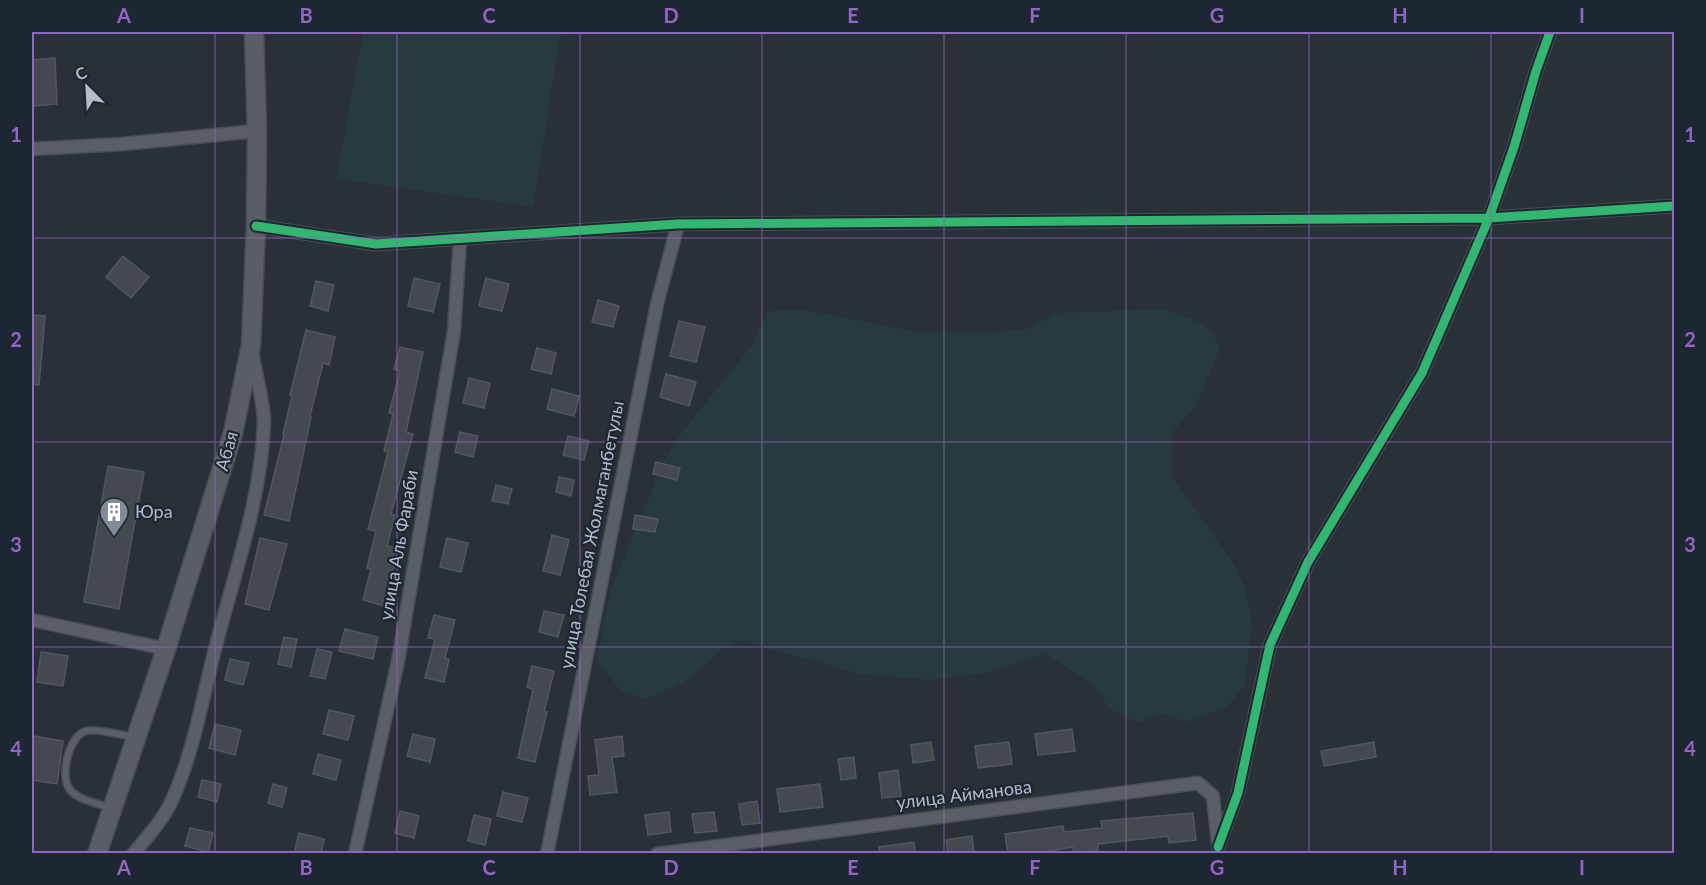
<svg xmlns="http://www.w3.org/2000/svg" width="1706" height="885" font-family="Lato,sans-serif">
<rect width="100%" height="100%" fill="#2a3038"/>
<!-- green -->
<path fill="#273a3e" d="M 363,32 L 561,32 L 533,207 L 336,179 Z
M 1165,309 L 1199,322 L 1214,334 L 1220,349 L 1195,407 L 1172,433 L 1172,476 L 1234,564 L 1246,589 L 1252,624 L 1245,686 L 1227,707 L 1188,722 L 1162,714 L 1137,723 L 1110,709 L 1094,685 L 1046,654 L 992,672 L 931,680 L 859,674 L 741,641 L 723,649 L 684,683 L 646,699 L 621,691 L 596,660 L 611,589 L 662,465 L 679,436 L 752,345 L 768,311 L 805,310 L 919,332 L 987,333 L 1031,328 L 1054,313 Z"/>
<!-- building -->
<path fill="#444950" stroke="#52575f" stroke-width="1.5" d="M 55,58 L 57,104 L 32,106 L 32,60 Z
M 123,256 L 149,277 L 131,298 L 106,277 Z
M 414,278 L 440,284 L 433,312 L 408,306 Z
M 486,278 L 509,284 L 502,311 L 479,306 Z
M 316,281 L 334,285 L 328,311 L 310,306 Z
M 598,300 L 619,306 L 613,327 L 592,322 Z
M 32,315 L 45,316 L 39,385 L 32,384 Z
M 679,321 L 705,327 L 696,362 L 670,356 Z
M 306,330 L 335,337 L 329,365 L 323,363 L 310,416 L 311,417 L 289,521 L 264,515 L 284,435 L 283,434 L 292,396 L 290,395 Z
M 400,347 L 423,352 L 406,432 L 413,434 L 391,514 L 395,515 L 387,546 L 398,548 L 385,606 L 363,600 L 371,569 L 367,568 L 376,531 L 368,529 L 388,452 L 384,451 L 393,414 L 389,413 L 400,371 L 394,369 Z
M 537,348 L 556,353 L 551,374 L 531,369 Z
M 666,374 L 696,382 L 689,406 L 660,397 Z
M 469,378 L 490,383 L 484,408 L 463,403 Z
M 552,389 L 579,396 L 574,416 L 547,409 Z
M 460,432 L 478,436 L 473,457 L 455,452 Z
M 568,436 L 589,441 L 584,460 L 563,455 Z
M 656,462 L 680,468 L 677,480 L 653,474 Z
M 108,466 L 144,472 L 119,609 L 84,602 Z
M 559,477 L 574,480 L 571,496 L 556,492 Z
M 496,485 L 512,489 L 508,504 L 492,501 Z
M 635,515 L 658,519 L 655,532 L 633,529 Z
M 552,535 L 569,540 L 560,575 L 543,571 Z
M 260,538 L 287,544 L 269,610 L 245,604 Z
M 447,538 L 468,543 L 461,572 L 440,567 Z
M 544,611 L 564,615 L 558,637 L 539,632 Z
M 434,615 L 455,620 L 445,658 L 449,659 L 444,682 L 425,678 L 435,639 L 428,638 Z
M 345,629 L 378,637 L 373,659 L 339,651 Z
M 284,637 L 297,639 L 291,667 L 278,664 Z
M 317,649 L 332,652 L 325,679 L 310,676 Z
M 41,652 L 68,656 L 63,686 L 37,682 Z
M 230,659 L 249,663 L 243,685 L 225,680 Z
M 532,666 L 554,671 L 544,712 L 547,712 L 535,762 L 518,758 L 533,689 L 527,687 Z
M 329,710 L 354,716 L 348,740 L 323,734 Z
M 215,724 L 241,730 L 235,755 L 209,748 Z
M 1072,729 L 1075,751 L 1038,755 L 1035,734 Z
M 413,734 L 435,739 L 430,762 L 407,756 Z
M 34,736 L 63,741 L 57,784 L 32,780 L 32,752 Z
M 622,736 L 624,756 L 612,757 L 617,792 L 590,795 L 588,776 L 599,775 L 595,740 Z
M 931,742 L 934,760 L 913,763 L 911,745 Z
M 1009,742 L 1012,764 L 978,768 L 975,746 Z
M 1374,742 L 1376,757 L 1324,766 L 1321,751 Z
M 318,754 L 341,760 L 336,780 L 313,774 Z
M 854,757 L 856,778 L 841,780 L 838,759 Z
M 898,770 L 901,796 L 882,798 L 879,773 Z
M 202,780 L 221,784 L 217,802 L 198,797 Z
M 273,784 L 287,788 L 282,807 L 268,803 Z
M 820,784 L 823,807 L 780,812 L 777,789 Z
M 503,792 L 528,798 L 522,822 L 497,816 Z
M 757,801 L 760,823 L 742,825 L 739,804 Z
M 400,811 L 419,816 L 414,838 L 395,833 Z
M 669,812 L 671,832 L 648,835 L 645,815 Z
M 714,812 L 717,831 L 695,833 L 692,814 Z
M 1193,813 L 1196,840 L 1169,843 L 1168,836 L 1098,844 L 1098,850 L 1074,854 L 1073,847 L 1032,854 L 1008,854 L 1005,834 L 1063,826 L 1064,832 L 1102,828 L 1101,821 Z
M 474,815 L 491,819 L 485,845 L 468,841 Z
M 190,828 L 213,833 L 208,852 L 185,846 Z
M 299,833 L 324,839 L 321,854 L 294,854 Z
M 972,836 L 974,854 L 948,854 L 946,840 Z
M 914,842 L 915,854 L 879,854 L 879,847 Z"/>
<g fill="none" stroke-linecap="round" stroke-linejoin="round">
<!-- lane casing -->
<g stroke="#484c53" stroke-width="9">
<path id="lane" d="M 111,808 C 100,804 81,801 72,792 C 58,780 68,736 86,731 C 96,728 122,735 133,737"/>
</g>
<!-- street casing -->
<g stroke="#484c53" stroke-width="15">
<path id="street" d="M 32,149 L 122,144 L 257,131
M 256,226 L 376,244 L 678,224 L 1489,218 L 1674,206
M 32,620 L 166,649
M 1218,847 L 1238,793 L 1270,645 L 1308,562 L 1422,373 L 1489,218 L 1514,147 L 1536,71 L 1550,32
M 133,854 C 148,836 164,819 173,798 C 194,750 202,700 215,649 C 234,574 261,501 264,423 C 264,401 256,377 253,356
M 355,854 L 398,661 L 454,331 L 460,239
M 547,854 L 657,304 L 678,224
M 657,854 L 1198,783 L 1213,796 L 1218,843"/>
</g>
<!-- secondary casing -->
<g stroke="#484c53" stroke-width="21">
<path id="secondary" d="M 97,854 L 166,649 L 233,433 L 251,345 L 256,226 L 257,131 L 254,32"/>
</g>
<!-- lane -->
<use href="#lane" stroke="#5a5e66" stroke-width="6"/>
<!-- street -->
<use href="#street" stroke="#5a5e66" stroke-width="12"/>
<!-- secondary -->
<use href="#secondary" stroke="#595d64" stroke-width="18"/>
<!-- cycleway casing -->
<g stroke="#1d2633" stroke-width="13">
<path id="cycleway" d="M 256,226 L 376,244 L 678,224 L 1489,218 L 1674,206
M 1218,847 L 1238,793 L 1270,645 L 1308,562 L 1422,373 L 1489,218 L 1514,147 L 1536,71 L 1550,32"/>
</g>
<!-- cycleway -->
<use href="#cycleway" stroke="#33b770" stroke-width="9"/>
</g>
<!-- grid -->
<path fill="none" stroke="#9266c3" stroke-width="1.5" stroke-opacity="0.55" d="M 215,32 L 215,854M 397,32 L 397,854M 580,32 L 580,854M 762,32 L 762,854M 944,32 L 944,854M 1126,32 L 1126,854M 1309,32 L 1309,854M 1491,32 L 1491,854M 32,238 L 1674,238M 32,442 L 1674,442M 32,647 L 1674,647"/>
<!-- icons -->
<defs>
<g id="building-pin" transform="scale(1.5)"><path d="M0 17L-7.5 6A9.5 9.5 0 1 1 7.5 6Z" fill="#848b96" stroke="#1d2633"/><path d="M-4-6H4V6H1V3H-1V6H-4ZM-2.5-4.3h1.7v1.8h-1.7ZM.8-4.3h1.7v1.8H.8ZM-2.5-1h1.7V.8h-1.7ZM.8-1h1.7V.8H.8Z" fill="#fff"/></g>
</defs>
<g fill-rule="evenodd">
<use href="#building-pin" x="114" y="512"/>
</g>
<g text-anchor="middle" stroke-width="4.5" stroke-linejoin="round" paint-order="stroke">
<!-- street labels -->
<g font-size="18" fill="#b4bcc9" stroke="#1d2633">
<text transform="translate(227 451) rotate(-74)" y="6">Абая</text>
<text transform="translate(592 535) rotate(-79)" y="6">улица Толебая Жолмаганбетулы</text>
<text transform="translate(399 545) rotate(-80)" y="6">улица Аль Фараби</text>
<text transform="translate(964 795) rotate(-7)" y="6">улица Айманова</text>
</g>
<!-- poi labels -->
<g font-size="18" fill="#b4bcc9" stroke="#1d2633" text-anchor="start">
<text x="135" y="518">Юра</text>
</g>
</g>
<!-- border -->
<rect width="1706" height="885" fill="none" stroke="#1d2633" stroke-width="66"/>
<!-- north arrow -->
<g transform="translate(87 87) rotate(336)" stroke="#1d2633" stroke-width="4.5" paint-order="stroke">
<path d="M0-4.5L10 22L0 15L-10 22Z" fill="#b4bcc9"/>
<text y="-9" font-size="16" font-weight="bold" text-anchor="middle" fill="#b4bcc9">С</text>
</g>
<rect x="33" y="33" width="1640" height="819" fill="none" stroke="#9266c3" stroke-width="2"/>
<g font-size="20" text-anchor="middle" font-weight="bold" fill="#9266c3">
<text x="124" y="23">A</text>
<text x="306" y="23">B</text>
<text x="489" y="23">C</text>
<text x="671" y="23">D</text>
<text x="853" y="23">E</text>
<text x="1035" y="23">F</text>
<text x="1217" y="23">G</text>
<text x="1400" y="23">H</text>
<text x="1582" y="23">I</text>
<text x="16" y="142">1</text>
<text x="1690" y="142">1</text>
<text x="16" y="347">2</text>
<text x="1690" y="347">2</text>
<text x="16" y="552">3</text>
<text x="1690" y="552">3</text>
<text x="16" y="756">4</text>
<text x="1690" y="756">4</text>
<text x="124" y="875">A</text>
<text x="306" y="875">B</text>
<text x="489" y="875">C</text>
<text x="671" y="875">D</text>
<text x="853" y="875">E</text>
<text x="1035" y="875">F</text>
<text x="1217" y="875">G</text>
<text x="1400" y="875">H</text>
<text x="1582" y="875">I</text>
</g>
</svg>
